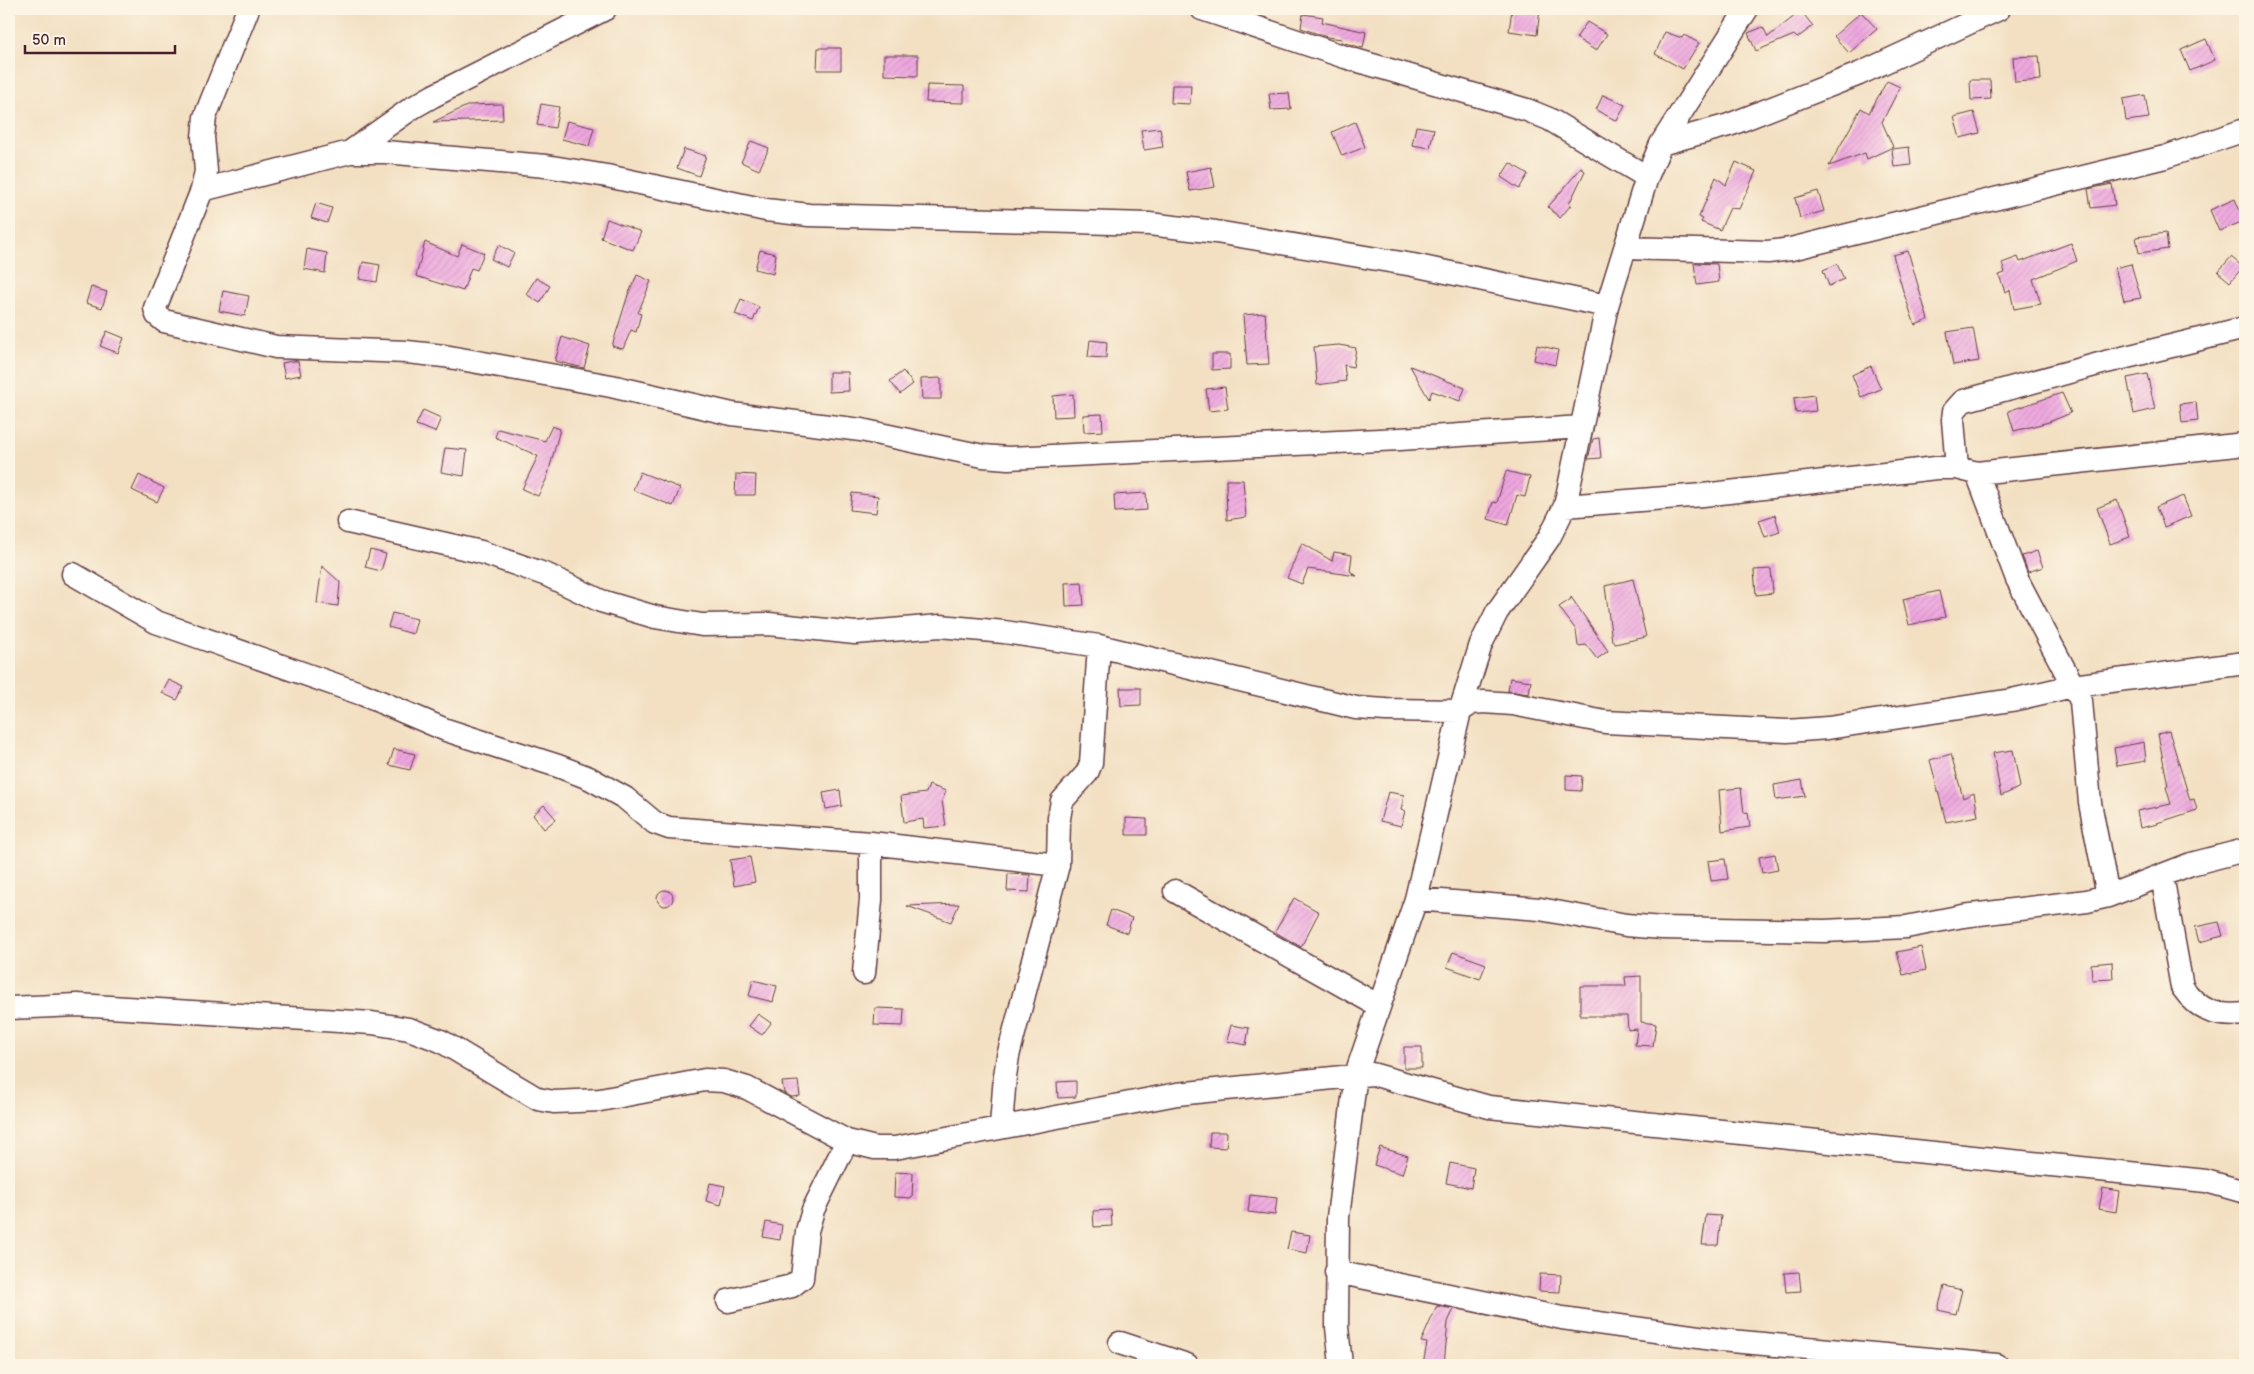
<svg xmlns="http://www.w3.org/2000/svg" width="2254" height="1374" font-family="'Balsamiq Sans',sans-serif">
<defs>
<pattern id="building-hatch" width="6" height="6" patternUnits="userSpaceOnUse" patternTransform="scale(1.25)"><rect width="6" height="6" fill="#eea7df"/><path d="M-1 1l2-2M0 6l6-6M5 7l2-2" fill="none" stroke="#ce8fc0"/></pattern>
</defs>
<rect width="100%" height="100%" fill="#fcf5e5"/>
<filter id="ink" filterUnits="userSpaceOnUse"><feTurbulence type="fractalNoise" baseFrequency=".02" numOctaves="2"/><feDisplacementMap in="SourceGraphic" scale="10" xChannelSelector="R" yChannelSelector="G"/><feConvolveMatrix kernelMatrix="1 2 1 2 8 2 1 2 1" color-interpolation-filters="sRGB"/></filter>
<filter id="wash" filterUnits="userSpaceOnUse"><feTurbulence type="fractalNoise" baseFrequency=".0096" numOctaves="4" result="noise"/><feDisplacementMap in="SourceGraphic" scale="20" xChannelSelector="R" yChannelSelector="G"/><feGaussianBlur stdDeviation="1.12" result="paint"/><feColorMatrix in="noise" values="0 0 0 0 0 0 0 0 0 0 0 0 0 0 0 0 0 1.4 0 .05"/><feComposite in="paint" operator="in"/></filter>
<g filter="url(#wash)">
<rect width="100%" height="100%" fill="#f3e0c3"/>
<g id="blocks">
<!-- building -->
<path fill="url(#building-hatch)" d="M 1512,9 L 1540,9 L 1537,35 L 1509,31 Z
M 1801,11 L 1813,26 L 1797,38 L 1794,35 L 1756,51 L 1748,33 L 1763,27 L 1768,37 Z
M 1861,12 L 1877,29 L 1849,53 L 1834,36 Z
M 1303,14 L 1323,17 L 1322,22 L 1366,32 L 1363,48 L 1341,42 L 1342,39 L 1327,37 L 1301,28 Z
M 1587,22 L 1607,34 L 1596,51 L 1576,38 Z
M 1665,32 L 1682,38 L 1684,35 L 1699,43 L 1683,69 L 1655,54 Z
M 2206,39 L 2215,60 L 2190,71 L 2181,50 Z
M 818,48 L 841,48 L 841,70 L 817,70 Z
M 884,55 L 918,55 L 918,76 L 884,75 Z
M 2039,56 L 2041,80 L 2015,82 L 2013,57 Z
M 1970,80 L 1990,80 L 1991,99 L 1971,100 Z
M 1887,81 L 1900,87 L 1882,122 L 1893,147 L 1867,159 L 1865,153 L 1829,166 L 1861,108 L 1869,113 Z
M 927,85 L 964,86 L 964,103 L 926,102 Z
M 1172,85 L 1191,85 L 1190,104 L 1171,103 Z
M 1289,93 L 1291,109 L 1271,110 L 1269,94 Z
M 1603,95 L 1625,105 L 1617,121 L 1596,110 Z
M 2145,95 L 2149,118 L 2126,121 L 2123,99 Z
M 502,104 L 503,120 L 433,122 L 469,105 Z
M 541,104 L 559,107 L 555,128 L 537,125 Z
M 1974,112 L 1980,133 L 1960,138 L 1954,117 Z
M 567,121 L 594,128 L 589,146 L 562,139 Z
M 1355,122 L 1365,147 L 1342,156 L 1332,132 Z
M 1416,126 L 1434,129 L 1430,148 L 1412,145 Z
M 1160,128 L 1163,147 L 1144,150 L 1141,130 Z
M 751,141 L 769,148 L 759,170 L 741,162 Z
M 1909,147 L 1911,165 L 1894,167 L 1892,149 Z
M 684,149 L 706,156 L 699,176 L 677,168 Z
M 1736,162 L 1756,171 L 1739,209 L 1730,208 L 1720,230 L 1701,222 L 1703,219 L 1699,217 L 1716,177 L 1726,185 Z
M 1510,163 L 1528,174 L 1519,189 L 1501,177 Z
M 1211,167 L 1215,187 L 1190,191 L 1186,172 Z
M 1581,168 L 1585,171 L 1569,204 L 1571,205 L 1560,218 L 1548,207 Z
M 2112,184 L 2115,205 L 2091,208 L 2088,189 Z
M 1818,191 L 1824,211 L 1800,218 L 1795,198 Z
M 2235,199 L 2244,221 L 2219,231 L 2210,210 Z
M 316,203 L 332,208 L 327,223 L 311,218 Z
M 607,219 L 641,232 L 633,250 L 601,238 Z
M 2166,233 L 2168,249 L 2139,253 L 2136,237 Z
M 425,242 L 457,256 L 462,244 L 484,253 L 477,270 L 471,268 L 463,291 L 416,276 Z
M 2071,243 L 2077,261 L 2033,279 L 2041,304 L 2014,309 L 2010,290 L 2005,292 L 1999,275 L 2005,273 L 2002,263 L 2018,257 L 2020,262 Z
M 499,245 L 514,253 L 507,267 L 491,259 Z
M 307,249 L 327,253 L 325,273 L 304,269 Z
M 760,250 L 776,254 L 773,274 L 755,269 Z
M 1908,251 L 1928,320 L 1915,325 L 1903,291 L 1893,255 Z
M 2231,257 L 2243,267 L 2230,282 L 2218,272 Z
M 363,262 L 380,265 L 377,282 L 359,279 Z
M 1694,263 L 1717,264 L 1719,282 L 1697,285 Z
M 1837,264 L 1844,279 L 1829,286 L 1823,270 Z
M 2131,264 L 2141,298 L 2124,301 L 2115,268 Z
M 637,275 L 651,281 L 638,313 L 641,314 L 636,332 L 631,330 L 623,349 L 612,346 L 628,295 Z
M 536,278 L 550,286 L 540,303 L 526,294 Z
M 91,287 L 107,292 L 102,308 L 86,303 Z
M 223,291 L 249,296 L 245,316 L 219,311 Z
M 741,299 L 759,307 L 753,321 L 735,314 Z
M 1265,313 L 1269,364 L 1247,365 L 1243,315 Z
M 1973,328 L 1979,361 L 1953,365 L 1947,332 Z
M 107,331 L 124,338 L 118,353 L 100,346 Z
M 562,337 L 590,346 L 584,368 L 555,361 Z
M 1090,340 L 1107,342 L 1106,358 L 1088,357 Z
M 1339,345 L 1356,348 L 1353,367 L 1344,365 L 1346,381 L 1317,385 L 1314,347 Z
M 1537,345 L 1558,350 L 1555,365 L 1534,360 Z
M 1212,354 L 1230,354 L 1230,369 L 1212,370 Z
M 292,361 L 298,361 L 301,375 L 285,378 L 282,363 Z
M 1410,366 L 1465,388 L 1460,401 L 1432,391 L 1429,399 Z
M 1871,366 L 1881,389 L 1861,397 L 1852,375 Z
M 903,371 L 913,384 L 900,394 L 890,381 Z
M 829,372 L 848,372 L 849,391 L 829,392 Z
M 2147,374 L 2155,409 L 2134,414 L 2127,378 Z
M 941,378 L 941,399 L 922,399 L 921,379 Z
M 1225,387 L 1228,409 L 1209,411 L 1206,389 Z
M 2062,393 L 2071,413 L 2049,422 L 2014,431 L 2008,411 Z
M 1073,394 L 1074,416 L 1054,417 L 1053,396 Z
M 1814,395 L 1816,411 L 1796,413 L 1794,398 Z
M 2196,402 L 2198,421 L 2182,423 L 2180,404 Z
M 423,410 L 441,418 L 435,432 L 416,425 Z
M 1102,414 L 1103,431 L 1084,432 L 1083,415 Z
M 552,426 L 560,429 L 547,478 L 538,496 L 522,489 L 538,456 L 495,437 L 498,429 L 545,441 Z
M 1599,438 L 1601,458 L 1588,459 L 1593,439 Z
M 445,448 L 467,450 L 464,476 L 441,472 Z
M 1506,471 L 1530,477 L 1525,497 L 1517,495 L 1508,525 L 1488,519 L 1493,502 L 1497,503 Z
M 640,472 L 680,488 L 673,506 L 633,490 Z
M 736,474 L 756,475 L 755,495 L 735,495 Z
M 139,475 L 164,488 L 157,502 L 132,490 Z
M 1226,480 L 1243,480 L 1246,517 L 1227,520 Z
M 852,493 L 878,496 L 876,513 L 850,510 Z
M 1146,493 L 1147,510 L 1115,512 L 1114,495 Z
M 2183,496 L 2191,516 L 2164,527 L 2156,507 Z
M 2117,500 L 2130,537 L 2110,544 L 2097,508 Z
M 1775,515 L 1780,532 L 1765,537 L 1759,520 Z
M 1302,543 L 1332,561 L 1334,552 L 1352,555 L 1350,571 L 1357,576 L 1308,569 L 1302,584 L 1287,578 Z
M 370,550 L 386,554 L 381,571 L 365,567 Z
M 2037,551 L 2043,567 L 2028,572 L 2022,556 Z
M 322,566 L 340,582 L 338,606 L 317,603 Z
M 1771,569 L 1773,593 L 1756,595 L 1754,570 Z
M 1633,579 L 1646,637 L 1615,644 L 1614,641 L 1612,641 L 1605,586 Z
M 1082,582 L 1084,605 L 1066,606 L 1065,583 Z
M 1939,591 L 1945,617 L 1909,625 L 1903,599 Z
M 1571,597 L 1608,651 L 1597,659 L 1586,645 L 1578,646 L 1576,630 L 1559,607 L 1571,599 Z
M 392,613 L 417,619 L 413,634 L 388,627 Z
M 1510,678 L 1531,681 L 1529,694 L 1508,691 Z
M 169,680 L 184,687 L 177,700 L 162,693 Z
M 1120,688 L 1141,688 L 1141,705 L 1121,706 Z
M 2169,731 L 2190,800 L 2194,799 L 2197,810 L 2157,823 L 2158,824 L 2140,828 L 2137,811 L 2171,804 L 2166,787 L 2168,786 L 2158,734 Z
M 2144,742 L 2146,761 L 2117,766 L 2114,748 Z
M 394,749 L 415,754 L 410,770 L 389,765 Z
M 2013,750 L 2020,787 L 2001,796 L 1993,753 Z
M 1951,754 L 1963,798 L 1974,793 L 1978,816 L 1946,822 L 1930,760 Z
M 1566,775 L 1582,776 L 1581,791 L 1566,790 Z
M 1802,780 L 1805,796 L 1776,800 L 1774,785 Z
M 929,785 L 946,791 L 942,801 L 946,826 L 924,828 L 923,819 L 904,822 L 901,796 L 926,793 Z
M 1741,788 L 1744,813 L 1748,812 L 1750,827 L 1722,831 L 1719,790 Z
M 840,790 L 842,806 L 826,809 L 823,793 Z
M 1388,792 L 1404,795 L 1401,810 L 1405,811 L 1401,826 L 1380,821 Z
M 544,805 L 556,819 L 544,829 L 533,815 Z
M 1126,818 L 1147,819 L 1147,835 L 1126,835 Z
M 1775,854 L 1778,870 L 1762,873 L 1759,857 Z
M 750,857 L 755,882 L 734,886 L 730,860 Z
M 1725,859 L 1728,879 L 1711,881 L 1708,861 Z
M 1008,874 L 1030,875 L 1029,892 L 1007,891 Z
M657 898a8 8 0 1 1 16 0a8 8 0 1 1-16 0Z
M 1294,898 L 1319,912 L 1301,947 L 1275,932 Z
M 959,904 L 951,922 L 907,906 Z
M 1111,910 L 1132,918 L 1127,933 L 1106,925 Z
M 2219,922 L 2223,936 L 2199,942 L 2195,927 Z
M 1921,947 L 1926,970 L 1903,975 L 1897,952 Z
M 1453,952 L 1486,964 L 1480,979 L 1447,967 Z
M 2112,962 L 2113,979 L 2092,980 L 2091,964 Z
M 1641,976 L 1641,1022 L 1656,1024 L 1653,1046 L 1635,1045 L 1637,1029 L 1628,1030 L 1627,1016 L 1580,1016 L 1580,986 L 1626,986 L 1625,977 Z
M 753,980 L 777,986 L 773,1002 L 749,996 Z
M 875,1008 L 904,1009 L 903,1026 L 874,1025 Z
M 758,1014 L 771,1023 L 762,1035 L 749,1026 Z
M 1231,1025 L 1249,1028 L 1246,1045 L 1227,1041 Z
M 1404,1047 L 1422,1047 L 1422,1068 L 1404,1068 Z
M 798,1081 L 800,1096 L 792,1097 L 784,1093 L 782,1082 Z
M 1076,1081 L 1076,1097 L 1058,1098 L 1057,1082 Z
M 1210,1132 L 1227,1132 L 1226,1148 L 1209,1147 Z
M 1380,1147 L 1408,1156 L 1402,1174 L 1374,1165 Z
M 1450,1163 L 1474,1168 L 1471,1188 L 1446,1183 Z
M 895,1172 L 913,1173 L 912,1198 L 894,1197 Z
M 710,1183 L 725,1186 L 721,1205 L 706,1201 Z
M 2103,1188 L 2119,1191 L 2116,1212 L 2099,1209 Z
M 1250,1195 L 1277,1198 L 1275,1215 L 1248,1212 Z
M 1111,1210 L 1112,1226 L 1094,1227 L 1093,1211 Z
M 1706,1215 L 1721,1216 L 1718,1245 L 1702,1245 Z
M 766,1222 L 782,1225 L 780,1240 L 763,1237 Z
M 1291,1232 L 1310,1235 L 1307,1253 L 1287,1249 Z
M 1799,1272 L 1801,1291 L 1786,1292 L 1784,1273 Z
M 1540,1274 L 1561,1275 L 1560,1292 L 1539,1291 Z
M 1944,1286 L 1962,1290 L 1956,1314 L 1938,1310 Z
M 1437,1306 L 1454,1309 L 1448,1322 L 1444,1365 L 1423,1365 L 1427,1343 L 1421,1342 Z"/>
</g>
</g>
<g filter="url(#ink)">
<use href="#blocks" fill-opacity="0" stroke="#633c42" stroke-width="1"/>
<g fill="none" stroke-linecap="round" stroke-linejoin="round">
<!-- minor casing -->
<g stroke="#633c42" stroke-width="25">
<path id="minor" d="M 248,9 L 205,117 L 203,137 L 206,171 L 202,190 L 155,308 L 157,315 L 164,321 L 276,347 L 407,352 L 444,356 L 611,386 L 732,414 L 861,430 L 983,456 L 1008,458 L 1400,439 L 1581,427
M 1202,9 L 1345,57 L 1527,110 L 1549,119 L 1647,177
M 1661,144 L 1729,125 L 1859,74 L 1999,9
M 350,152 L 412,108 L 433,96 L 605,9
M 202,190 L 350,152 L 385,152 L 546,166 L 607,176 L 766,210 L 809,215 L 1149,224 L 1216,232 L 1413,265 L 1607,306
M 1625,248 L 1768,252 L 1791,249 L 2165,157 L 2245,130
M 1957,468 L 1953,420 L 1954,411 L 1963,401 L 2106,362 L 2245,328
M 1977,473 L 2017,579 L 2081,701 L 2090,803 L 2108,896
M 1565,506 L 1703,495 L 1936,468 L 1957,468 L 1977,473 L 2245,444
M 348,522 L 481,552 L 547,575 L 601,601 L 655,617 L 702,625 L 769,624 L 855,633 L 940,626 L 1004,632 L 1099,646 L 1356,708 L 1386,710 L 1460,711 L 1472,703 L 1484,702 L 1513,704 L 1605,722 L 1787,731 L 1828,728 L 2012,700 L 2073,686 L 2245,663
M 73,574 L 156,622 L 362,694 L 446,730 L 558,766 L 589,778 L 625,798 L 655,823 L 669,828 L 871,843 L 1058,865
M 2162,876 L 2182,987 C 2199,1011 2216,1017 2245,1014
M 1175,891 L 1379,1006
M 1416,899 L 1540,909 L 1626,925 L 1662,928 L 1824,931 L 1906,927 L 1963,916 L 2087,901 L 2108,896 L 2191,864 L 2245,850
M 864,973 L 871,900 L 871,843
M 9,1008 L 77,1005 L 372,1023 L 409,1029 L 441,1041 L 538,1099 L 554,1102 L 600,1100 L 705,1080 L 724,1081 L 747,1088 L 847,1141 L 875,1148 L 895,1148 L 1177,1094 L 1372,1074 L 1489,1107 L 2206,1181 L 2245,1192
M 1001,1126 L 1005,1076 L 1008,1056 L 1058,865 L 1059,818 L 1062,801 L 1087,773 L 1091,763 L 1099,646
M 1336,1272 L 1562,1318 L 1720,1340 L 1997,1365
M 728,1301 L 792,1286 L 802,1278 L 807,1231 L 813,1210 L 847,1141
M 1120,1343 L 1187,1365
M 1341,1365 L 1337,1327 L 1338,1217 L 1356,1074 L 1416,899 L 1460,711 L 1481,644 L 1497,612 L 1549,538 L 1565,506 L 1607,306 L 1647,177 L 1661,144 L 1747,9"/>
</g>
<!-- minor -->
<use href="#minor" stroke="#fff" stroke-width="22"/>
</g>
</g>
<!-- margin -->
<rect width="2254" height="1374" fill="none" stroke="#fcf5e5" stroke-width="30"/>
<!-- scale -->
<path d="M25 45v8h150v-8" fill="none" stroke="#4a1f2b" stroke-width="2.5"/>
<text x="32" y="45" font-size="15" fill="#4a1f2b" stroke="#fcf5e5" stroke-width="4" paint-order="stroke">50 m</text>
</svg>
